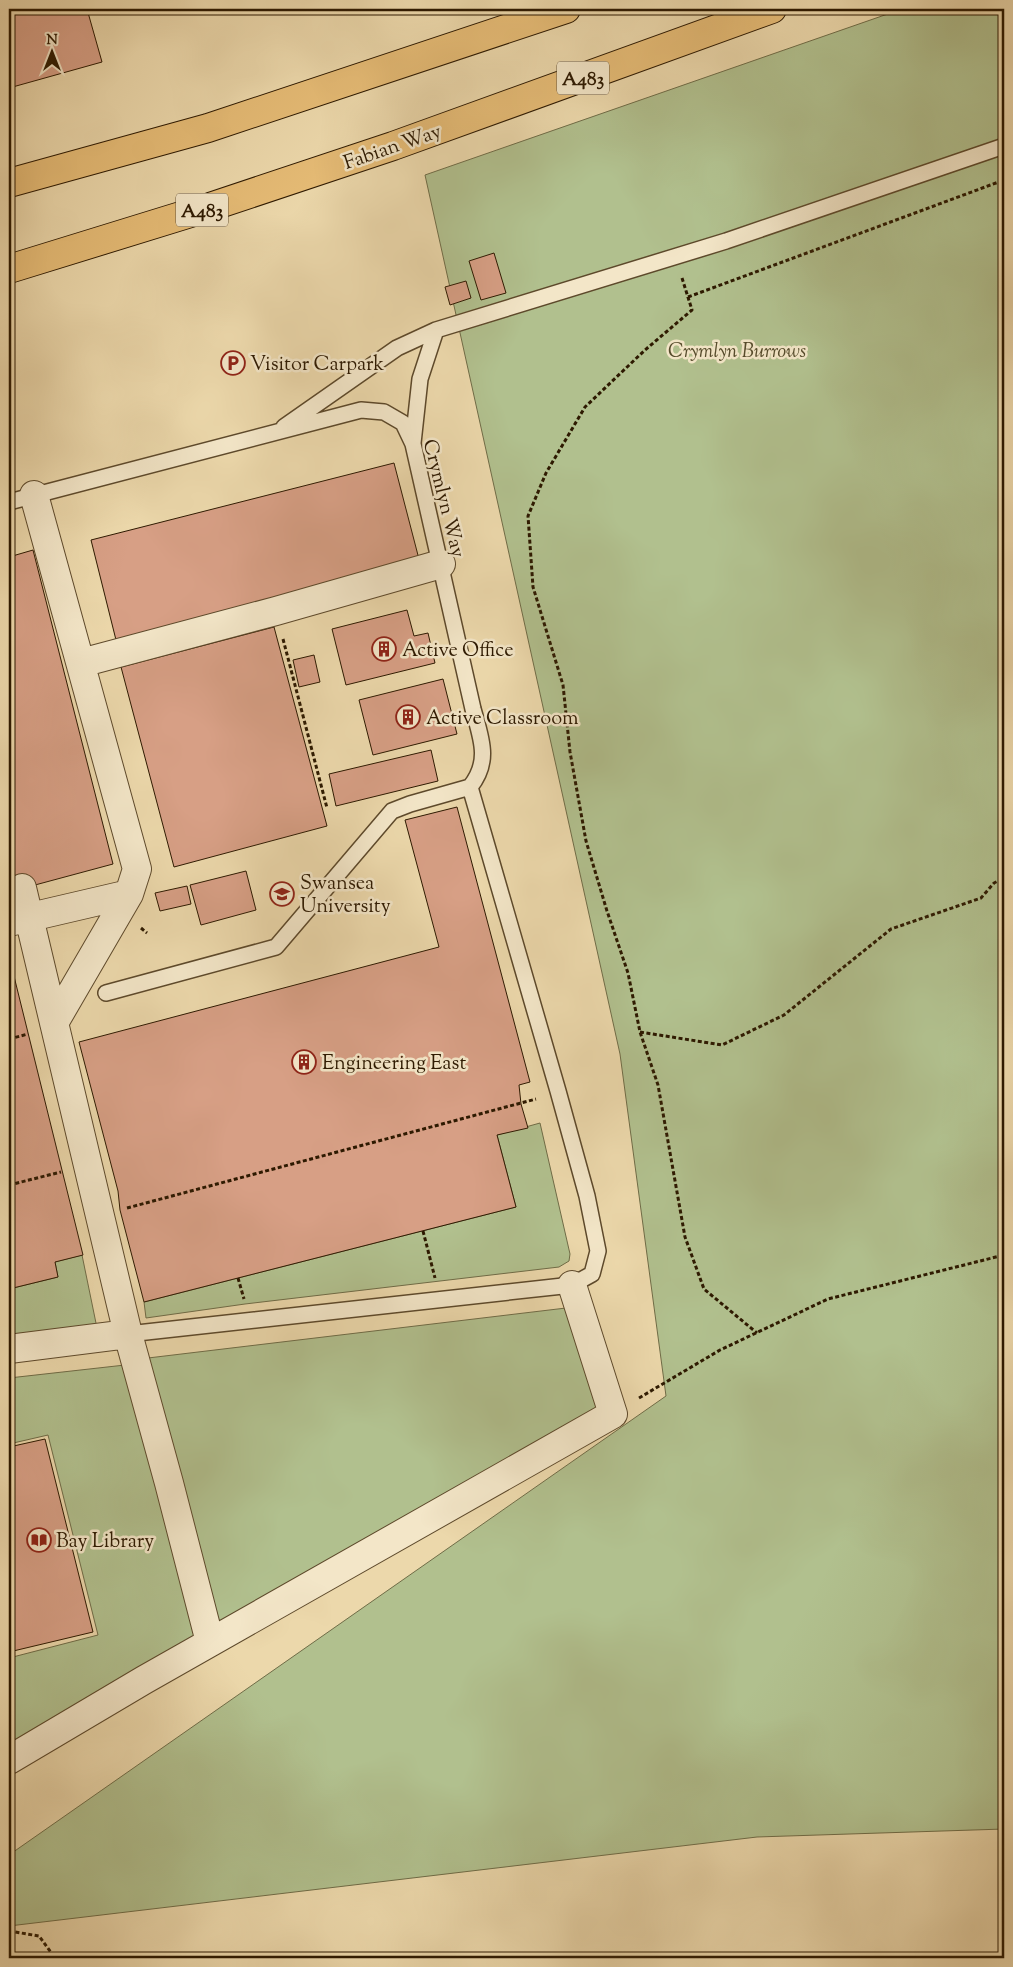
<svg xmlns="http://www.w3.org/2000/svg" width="1013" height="1967" font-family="'Sorts Mill Goudy',serif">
<rect width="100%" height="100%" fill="#ecd8ab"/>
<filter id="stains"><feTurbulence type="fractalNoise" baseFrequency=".004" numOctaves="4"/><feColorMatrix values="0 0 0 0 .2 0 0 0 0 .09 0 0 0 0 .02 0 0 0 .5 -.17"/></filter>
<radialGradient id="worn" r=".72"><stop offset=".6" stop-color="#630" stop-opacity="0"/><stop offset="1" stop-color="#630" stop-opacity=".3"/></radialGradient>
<!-- green -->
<path fill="#b1c08e" stroke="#6f6c47" d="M 902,9 L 1004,9 L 1004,1829 L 757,1837 L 9,1926 L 9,1855 L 666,1396 L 620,1054 L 425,175 Z
M 540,1123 L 570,1254 L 569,1261 L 559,1267 L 245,1304 L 146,1318 L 144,1302 L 516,1207 L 497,1135 Z
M 82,1255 L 97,1328 L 9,1337 L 9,1289 L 58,1277 L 55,1262 Z
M 566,1308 L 599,1411 L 215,1633 L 148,1358 Z
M 125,1365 L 198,1644 L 9,1755 L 9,1658 L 98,1635 L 48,1435 L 9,1444 L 9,1378 Z"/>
<!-- building -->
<path fill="#d79f85" stroke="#2d1900" d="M 9,9 L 87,9 L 102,62 L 9,88 Z
M 494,253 L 506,293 L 481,300 L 469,261 Z
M 466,281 L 471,298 L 450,305 L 445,287 Z
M 394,463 L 420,563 L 116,640 L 91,540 Z
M 33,550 L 113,864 L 9,892 L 9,557 Z
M 407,610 L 414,636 L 428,633 L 435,663 L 346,685 L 332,629 Z
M 274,627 L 327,826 L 174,867 L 121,667 Z
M 314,655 L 320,682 L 299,687 L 293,660 Z
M 443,679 L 457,734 L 373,755 L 359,700 Z
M 431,750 L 438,781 L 336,806 L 329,774 Z
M 457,807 L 530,1082 L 519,1085 L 521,1104 L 528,1128 L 497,1135 L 516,1207 L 144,1302 L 120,1210 L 118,1191 L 79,1042 L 439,947 L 405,820 Z
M 246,871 L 256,910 L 201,925 L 190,885 Z
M 187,886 L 191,904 L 160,911 L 155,893 Z
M 9,956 L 83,1255 L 55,1262 L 58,1277 L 9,1289 Z
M 45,1439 L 93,1632 L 9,1652 L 9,1447 Z"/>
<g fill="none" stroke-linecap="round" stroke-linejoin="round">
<!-- lane casing -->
<g stroke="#5d492b" stroke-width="18">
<path id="lane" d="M 284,427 L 397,348 L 436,330
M 413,443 L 420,379 L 436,330 L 726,241 L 1004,146
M 9,502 L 361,410 L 384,412 L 403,423 L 413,444 L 473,709 C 481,738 491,761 470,787 L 558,1091 L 587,1196 L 598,1251 L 592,1274 L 572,1285 L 128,1334
M 106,993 L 276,947 L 392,811 L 410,804 L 470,787"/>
</g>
<!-- street casing -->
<g stroke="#5d492b" stroke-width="30">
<path id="street" d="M 34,495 L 137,869 L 129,894 L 54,1023
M 81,663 L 276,611 L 441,564
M 22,888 L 128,1334 L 169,1483 L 210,1642
M 9,922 L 129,894
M 9,1349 L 128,1334
M 9,1760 L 144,1680 L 613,1414 L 572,1285"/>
</g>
<!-- highway casing -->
<g stroke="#2d1900" stroke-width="30">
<path id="highway" d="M 9,183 L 208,128 L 566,9
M 9,269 L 210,207 L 393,146 L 772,9"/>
</g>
<!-- path -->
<path stroke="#2d1900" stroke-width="3" stroke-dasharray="4 2.5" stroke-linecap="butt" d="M 682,278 L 692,310 L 645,350 L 585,407 L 546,473 L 528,516 L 533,587 L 563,685 L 570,752 L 586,841 L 607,911 L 628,973 L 640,1032 L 658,1085 L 685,1237 L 704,1289 L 757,1333
M 688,297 L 1004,180
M 283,639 L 327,808
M 141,928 L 147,933
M 640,1032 L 722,1045 L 784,1015 L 891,929 L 981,898 L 994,883 L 1004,878
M 9,1039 L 28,1034
M 9,1185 L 61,1172
M 127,1208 L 536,1099
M 423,1231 L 435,1278
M 238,1278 L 244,1299
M 639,1398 L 720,1350 L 828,1299 L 1004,1255
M 9,1931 L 39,1936 L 55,1958"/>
<!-- lane -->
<use href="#lane" stroke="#f3e6c8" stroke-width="15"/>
<!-- street -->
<use href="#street" stroke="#f3e6c8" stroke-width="28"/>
<!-- highway -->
<use href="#highway" stroke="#e6bc76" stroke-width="28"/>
</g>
<!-- icons -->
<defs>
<g id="parking-ring" transform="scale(1.25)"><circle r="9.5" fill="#f3e6c8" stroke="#8f2418" stroke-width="1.5"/><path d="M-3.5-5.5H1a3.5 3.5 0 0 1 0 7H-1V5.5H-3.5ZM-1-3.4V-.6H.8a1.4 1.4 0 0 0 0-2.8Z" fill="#8f2418"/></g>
<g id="building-ring" transform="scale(1.25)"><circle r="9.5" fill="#f3e6c8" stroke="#8f2418" stroke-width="1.5"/><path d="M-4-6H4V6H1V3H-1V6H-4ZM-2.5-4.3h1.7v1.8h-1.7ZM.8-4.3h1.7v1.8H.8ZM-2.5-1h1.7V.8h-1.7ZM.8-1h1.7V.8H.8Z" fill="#8f2418"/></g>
<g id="university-ring" transform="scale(1.25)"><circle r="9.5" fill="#f3e6c8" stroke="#8f2418" stroke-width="1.5"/><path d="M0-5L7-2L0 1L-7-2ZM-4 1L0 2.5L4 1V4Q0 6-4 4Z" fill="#8f2418"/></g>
<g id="library-ring" transform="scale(1.25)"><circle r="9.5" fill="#f3e6c8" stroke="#8f2418" stroke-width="1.5"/><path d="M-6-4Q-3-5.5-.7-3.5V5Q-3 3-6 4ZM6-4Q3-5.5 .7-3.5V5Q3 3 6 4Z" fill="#8f2418"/></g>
</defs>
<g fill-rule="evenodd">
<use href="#parking-ring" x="233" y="363"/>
<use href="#building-ring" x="384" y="649"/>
<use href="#building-ring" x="408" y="717"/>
<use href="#university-ring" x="282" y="894"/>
<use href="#building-ring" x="304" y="1062"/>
<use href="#library-ring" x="39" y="1540"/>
</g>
<g text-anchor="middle" stroke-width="5" stroke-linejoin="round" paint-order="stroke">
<!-- shield labels -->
<g fill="#f3e6c8" stroke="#68563c" stroke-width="1">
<rect x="557" y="61.5" width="52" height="33" rx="4"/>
<rect x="176" y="193.5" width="52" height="33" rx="4"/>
</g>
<g font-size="19" font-weight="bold" fill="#2d1900">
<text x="583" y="85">A483</text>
<text x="202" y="217">A483</text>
</g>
<!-- street labels -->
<g font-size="20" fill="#2d1900" stroke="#f3e6c8">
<text transform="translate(392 146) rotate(-19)" y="7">Fabian Way</text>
<text transform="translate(445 498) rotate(76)" y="7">Crymlyn Way</text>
</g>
<!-- park labels -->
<g font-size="20" font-style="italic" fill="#554b2b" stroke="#f3e6c8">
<text x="737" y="357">Crymlyn Burrows</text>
</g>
<!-- poi labels -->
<g font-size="20" fill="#2d1900" stroke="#f3e6c8" text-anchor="start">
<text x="250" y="370">Visitor Carpark</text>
<text x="402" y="656">Active Office</text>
<text x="426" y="724">Active Classroom</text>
<text x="300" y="889">Swansea<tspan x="300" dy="23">University</tspan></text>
<text x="322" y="1069">Engineering East</text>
<text x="56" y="1547">Bay Library</text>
</g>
</g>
<!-- margin -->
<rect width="1013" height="1967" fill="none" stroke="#ecd8ab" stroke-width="30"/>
<rect x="10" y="10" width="993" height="1947" fill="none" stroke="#2d1900" stroke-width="2.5"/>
<rect x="15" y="15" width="983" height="1937" fill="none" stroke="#2d1900"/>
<!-- north arrow -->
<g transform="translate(52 52)" stroke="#f3e6c8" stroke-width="4" paint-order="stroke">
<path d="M0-4L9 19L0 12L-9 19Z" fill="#2d1900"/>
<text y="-8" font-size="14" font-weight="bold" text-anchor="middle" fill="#2d1900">N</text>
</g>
<rect width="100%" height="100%" filter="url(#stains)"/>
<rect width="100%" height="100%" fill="url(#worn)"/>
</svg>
